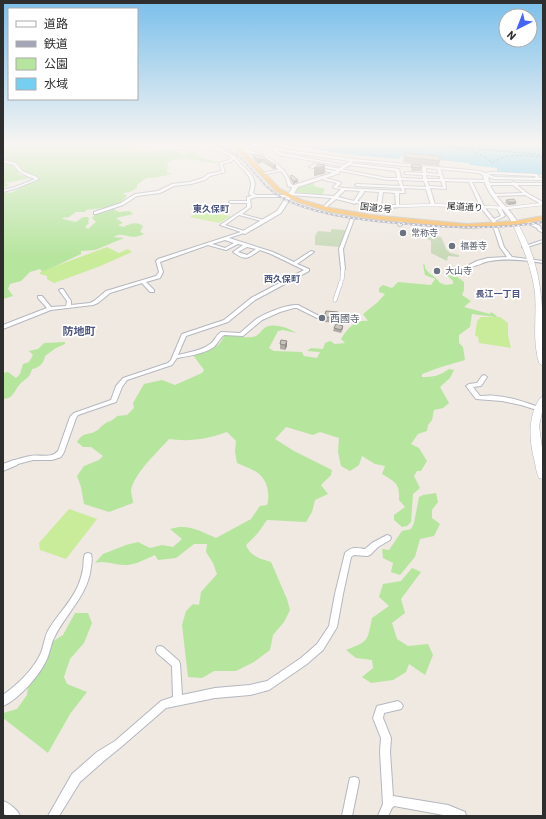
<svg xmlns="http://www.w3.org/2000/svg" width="546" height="819" font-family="Barlow,'Noto Sans JP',sans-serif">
<rect width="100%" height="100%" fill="#efe9e1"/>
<!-- green -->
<path fill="#b6e59e" d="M 3,143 L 156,143 L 153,145 L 154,146 L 135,152 C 147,153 160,148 171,149 C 176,150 179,154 184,155 L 189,151 L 194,150 L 201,158 L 211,160 L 218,163 C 202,163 183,154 168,162 L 167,172 L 172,174 L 153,178 L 146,178 L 137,185 L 137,188 L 130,192 L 123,193 L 127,196 C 116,209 101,208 86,210 L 85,212 L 76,212 L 69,217 L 62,218 L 63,219 L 76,222 L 83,217 L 88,217 L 89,219 L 88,222 L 89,223 L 85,227 L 88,229 L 96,222 L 92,218 L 96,213 C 102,215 107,211 113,209 L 119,212 L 130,211 L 133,214 L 116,218 L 123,223 L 118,225 L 123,227 C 130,224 136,221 143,226 L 140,232 L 144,234 C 128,242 126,230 113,237 L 124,238 L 95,250 L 81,251 L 81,254 L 43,272 L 40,269 L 30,272 L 21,281 L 10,284 L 8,289 L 13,296 L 3,299 L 3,214 L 5,213 L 3,212 L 3,192 L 11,193 L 37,179 C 30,176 18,171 16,164 L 3,160 L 3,158 L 9,156 L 3,155 Z
M 3,161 L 14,165 L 14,168 L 18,170 L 20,175 L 28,176 L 30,178 L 5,183 L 9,185 L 3,188 Z
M 314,182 L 314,186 L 325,189 L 322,195 L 296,192 L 298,186 Z
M 423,264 L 425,265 L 425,268 C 429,275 436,276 440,283 L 446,285 L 453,284 L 453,281 L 447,275 L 456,276 L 464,282 L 464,290 L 462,295 L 471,301 L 464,307 L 490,314 L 491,312 L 497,316 L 496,317 L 472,314 L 470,327 L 459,335 L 459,343 L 463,347 L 465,360 L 441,367 L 422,374 L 422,377 C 434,377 439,376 449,369 L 454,370 L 450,378 L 440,387 L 449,403 L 443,408 L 434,410 L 432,420 L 428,425 L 427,431 L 418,434 L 411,444 L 419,448 L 427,461 L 421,471 L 417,471 L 414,476 L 420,488 L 413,494 L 411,522 L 407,526 L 402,527 L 394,520 L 394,515 L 405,507 L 399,500 C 400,483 395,482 382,474 L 385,466 L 375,464 L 362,456 L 359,465 L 350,471 L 341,466 L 338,452 L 339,438 L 320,432 L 313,435 L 286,427 L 275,439 L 294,451 L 332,470 L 331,475 L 321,485 L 328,494 L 315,500 L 312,512 L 306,522 L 267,520 L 258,533 L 246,545 C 250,556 260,559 271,562 L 287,599 L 290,610 L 284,622 L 273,635 L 270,650 L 254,662 L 236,671 L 214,671 L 202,678 L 188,677 L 182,625 L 186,611 L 193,604 L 199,605 L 201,592 L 217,574 L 213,563 L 206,552 L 207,544 L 194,544 L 176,558 L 158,560 L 155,555 C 145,559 134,566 124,565 C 114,565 105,560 95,563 L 103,554 L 126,545 L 138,542 L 150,548 L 162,545 L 173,547 L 182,539 L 170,529 C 188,523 200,531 216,538 L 251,519 L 260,506 L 267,505 C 270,496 268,482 260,475 C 256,470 243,466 237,463 L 235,451 L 236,441 L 227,432 C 208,439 189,442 169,439 C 157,453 135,472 131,490 C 131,494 133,499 133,503 L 109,512 L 84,504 L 81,487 L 77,476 L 84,466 L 99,460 L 103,456 L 91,447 L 83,447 L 77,442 C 84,431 88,436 96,431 C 99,430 101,426 103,425 C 108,421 113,421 117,416 L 127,415 L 134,408 L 133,403 L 144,384 L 162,380 L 175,385 L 202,373 L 204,370 L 193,355 C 201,352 214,350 220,343 C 223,340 223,336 227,334 C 235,336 248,339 256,336 C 260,334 262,329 266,327 C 275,323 289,328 296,333 L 283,330 L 278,331 L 269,348 L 274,351 L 302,352 L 304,356 L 317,358 L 320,352 L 307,351 L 311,348 L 323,349 L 325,343 L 330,341 L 335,344 L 345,343 L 341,339 C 347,329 355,319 368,321 L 363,314 L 378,302 L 385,294 L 379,292 L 379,288 L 383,285 L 392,288 L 398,282 L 431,285 L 435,279 L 425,275 Z
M 65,342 L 65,344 L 56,348 L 45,356 C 44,363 39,368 32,369 C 30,377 27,378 21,383 C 14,390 14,399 3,399 L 3,373 L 8,372 L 16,378 L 20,374 L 23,364 L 29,362 L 33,355 L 29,351 L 38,349 L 44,343 Z
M 436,493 L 438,502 L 432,510 L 432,518 L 440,524 L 434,536 L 420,539 L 415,557 L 400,575 L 391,572 L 393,563 L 383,558 L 382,549 L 389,550 L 402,531 L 411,529 L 414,523 L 419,497 L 423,495 Z
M 412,568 L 421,572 L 401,599 L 405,613 L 392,623 L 397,639 L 408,646 L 428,644 L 433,655 L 425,675 L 409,664 L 406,672 L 393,680 L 371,683 L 362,677 L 373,668 L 372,660 L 356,658 L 346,650 C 369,641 367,642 372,618 L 389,606 L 379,597 L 383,584 L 401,581 Z
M 75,613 L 88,613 L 92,623 L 84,643 L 70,659 L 64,677 L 67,684 L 87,692 L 70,714 L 48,753 L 3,718 L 3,713 L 17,709 L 27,695 L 28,682 L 49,653 L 52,642 L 63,635 Z"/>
<!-- cemetery -->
<path fill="#c8d9b8" d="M 331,229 L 346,230 L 340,247 L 315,245 L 315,236 L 318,231 L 331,232 Z
M 426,234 L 441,237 C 447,248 444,253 459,255 L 459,257 L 448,256 L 447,261 L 431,253 L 431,241 L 426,238 Z"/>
<!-- pitch -->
<path fill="#c9ec9a" d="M 219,210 L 223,211 L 219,214 L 231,216 L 219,223 L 190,217 L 199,211 L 216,212 Z
M 107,247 L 119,253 L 128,249 L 132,252 L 98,267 L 54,283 L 47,279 L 47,276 L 40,274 L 40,272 Z
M 481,317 L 500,317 L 508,323 L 508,335 L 511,348 L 479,343 L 478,337 L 475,336 L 477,321 Z
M 69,509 L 97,519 L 66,559 L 40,550 L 39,543 Z"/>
<!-- water -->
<path fill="#75cff0" d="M 256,143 L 543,143 L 543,175 L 497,172 L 497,168 L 470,165 L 469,163 L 400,156 L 399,159 L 345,154 L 280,144 L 274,147 Z"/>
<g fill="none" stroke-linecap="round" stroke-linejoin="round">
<!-- ferry -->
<path stroke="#0d6fa3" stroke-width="1" stroke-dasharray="3 2" stroke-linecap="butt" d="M 396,143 C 422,144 473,143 492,163 C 507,152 525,156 543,157
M 413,143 L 543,155"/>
<!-- pedestrian-far1 casing -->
<g stroke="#b4b7c1" stroke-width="3.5">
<path id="pedestrian-far1" d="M 398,206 L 433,205 L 507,208 L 543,204"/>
</g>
<!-- pedestrian casing -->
<g stroke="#b4b7c1" stroke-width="4.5">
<path id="pedestrian" d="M 342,279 L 343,269
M 335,300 L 341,282"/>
</g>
<!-- minor casing -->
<g stroke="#b4b7c1" stroke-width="2">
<path id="minor" d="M 176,143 L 179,143 L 189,145 L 206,143 L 219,149 L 235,144 L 235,146 L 221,150 L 235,156 L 239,162 L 252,175 L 255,184 L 253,193 L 256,195 L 289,195 L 291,196 L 289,197 L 256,197 L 250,199 L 251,207 L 242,214 L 267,221 L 265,222 L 239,215 L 225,225 L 247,232 L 229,238 L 273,252 L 294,262 L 311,251 L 314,252 L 297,264 L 309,269 L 309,271 L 255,300 L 228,322 L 186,336 L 178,355 C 189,352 201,351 210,344 C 215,341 216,335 221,332 L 240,333 C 245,329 250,324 255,320 C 263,314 287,304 298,305 L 321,317 L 321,318 L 317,318 L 297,308 L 294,308 L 280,312 L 262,320 L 243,336 L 224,335 C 220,338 218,343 214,347 C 203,354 189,356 177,358 L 172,365 L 127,380 L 122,387 L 116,402 L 78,415 L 76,418 L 64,452 L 61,457 L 52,460 L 33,460 L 14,465 L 12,465 L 11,463 L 12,461 C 18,459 24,457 30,456 C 40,454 51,459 58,451 L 70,417 L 74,413 L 111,400 L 116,386 L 123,378 L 168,363 L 171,360 L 182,334 L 224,320 L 251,298 L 304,270 L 271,254 L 260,250 C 247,259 246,261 233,252 L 243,245 L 238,244 L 226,250 L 208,245 L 160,262 L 163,272 L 160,278 L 146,282 L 154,290 L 154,292 L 150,292 L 142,283 L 110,293 L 98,303 L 93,305 L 51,310 L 3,329 L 3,325 L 47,308 L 38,298 L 38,296 L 42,296 L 51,307 L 66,306 L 67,301 L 59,290 L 61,289 L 63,289 L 71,301 L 71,305 L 90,303 L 94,301 L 106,291 L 156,276 L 159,272 L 156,261 L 158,259 L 241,232 L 220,225 L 247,207 L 247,203 L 231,203 L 229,202 L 230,201 L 247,201 L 247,197 L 252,196 L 249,194 C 250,191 251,187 251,184 C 251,174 239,167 234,159 L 231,162 L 222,164 L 225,172 L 210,176 L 205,180 L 191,184 L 174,186 L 160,193 L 137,196 L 123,205 L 96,214 L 94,214 L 94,212 L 121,203 L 135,194 L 158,191 L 172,184 L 190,182 L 203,178 L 208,174 L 222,171 L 219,163 L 229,160 L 232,157 L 206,145 L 172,150 L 172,148 L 185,146 ZM 225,240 L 234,243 L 225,248 L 212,244 ZM 247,247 L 256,249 L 247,255 L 238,252 Z
M 277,148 L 279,149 L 277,150 L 281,153 L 349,166 L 347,167 L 279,155 L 273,150 Z
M 240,149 C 261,151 285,163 291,184 L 296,187 L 294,188 L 288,186 L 286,178 L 281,171 L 261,175 L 261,173 L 279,170 C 268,158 254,153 239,151 Z
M 3,160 L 16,163 L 22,171 L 37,177 L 39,179 L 17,188 L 3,192 L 3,190 L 15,187 L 35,179 C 26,176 19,173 14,165 L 3,162 Z
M 349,163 L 399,169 L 401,178 L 423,179 L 423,175 L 406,174 L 404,173 L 406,172 L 423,173 L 422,168 L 424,167 L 426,168 L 426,173 L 439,174 L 437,169 L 440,168 L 444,179 L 488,180 L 488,182 L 472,182 L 485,208 L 494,219 L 501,216 L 497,208 L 499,207 L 501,208 L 505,216 L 495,221 L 498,224 L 495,225 L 498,229 L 504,247 L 512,257 L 543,261 L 543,263 C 525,260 508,258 490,261 C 483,262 476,267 469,267 L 469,265 L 477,261 L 488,258 L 507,257 L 500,247 L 494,229 L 491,225 L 494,224 L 481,208 L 469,182 L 445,181 L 446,189 L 430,188 L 435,205 L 433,206 L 431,205 L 426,189 L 404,188 L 405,193 L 399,193 L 399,207 C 385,209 370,206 356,203 L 354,204 L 352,203 L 336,199 L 324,209 L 323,209 L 323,207 L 332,198 L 290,195 L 288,194 L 290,193 L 334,196 L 341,189 L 334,188 L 333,187 L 337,183 L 324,180 L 323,179 L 325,178 L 340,182 L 341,183 L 337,187 L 344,188 L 402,191 L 401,188 L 357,186 L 355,185 L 357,184 L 400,186 L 398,180 L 387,180 L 315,166 L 314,167 L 339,172 L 339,174 L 338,174 L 309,167 L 315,164 L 387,178 L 397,178 L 396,171 L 348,165 L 347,164 ZM 426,175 L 440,176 L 440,179 L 427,179 ZM 401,180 L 424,181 L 426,187 L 403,186 ZM 427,181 L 441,181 L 443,187 L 429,186 ZM 345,190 L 360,191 L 354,201 L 338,197 ZM 364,191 L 379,192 L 377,205 L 357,201 L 363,194 ZM 383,192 L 395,193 L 396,205 L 381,205 Z
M 491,172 L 536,174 L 537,174 L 540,179 L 537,180 L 535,176 L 491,174 L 485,175 L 483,174 Z
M 513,182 L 515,183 L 543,183 L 543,185 L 517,185 L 527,193 L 543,202 L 543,205 L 525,195 L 494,196 L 492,195 L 494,194 L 523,193 L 513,185 L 487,185 L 485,184 L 487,183 L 511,183 Z
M 351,218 L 354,219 L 343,249 L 345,269 L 343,270 L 341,269 L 339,249 Z
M 400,219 L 403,220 L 402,225 L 400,226 L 398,225 Z
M 525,220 L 527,220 L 540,226 L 541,229 L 543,230 L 543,233 L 538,230 L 537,228 L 525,222 Z
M 543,240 L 543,242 L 524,248 L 522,247 Z
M 484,375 L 487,377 L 481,386 L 473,387 L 480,396 C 485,396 490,395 496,396 C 510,397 525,402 539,407 L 540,408 L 537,410 L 521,405 L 502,401 L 476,399 L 466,386 L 469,384 L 477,383 L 482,376 Z
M 387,535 L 390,536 L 391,538 L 390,540 L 378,547 L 370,555 L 367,556 L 354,555 L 351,557 L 343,594 L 337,627 L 323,650 L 307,664 L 269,690 L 250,695 L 215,698 L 166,708 L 121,747 L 105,760 L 80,782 L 59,816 L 48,816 L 72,774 L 97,752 L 115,741 L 161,701 L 173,697 L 172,666 L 157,653 L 156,650 L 157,647 L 160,646 L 163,647 L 179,661 L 180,664 L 182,695 L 215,688 L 250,685 L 267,681 L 301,658 L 317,644 L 329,626 L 335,594 L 345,553 C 352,546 356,548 365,549 L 372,543 Z
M 88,553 L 91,554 C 92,558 92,561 91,566 C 89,594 67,612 55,636 C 51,643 50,652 47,659 C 40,675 19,699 3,706 L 3,695 C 17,685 32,671 40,655 C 44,647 44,637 49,629 C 58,614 71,602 78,586 C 80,581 82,575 83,569 C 84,564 83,558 85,554 Z
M 398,701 L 401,703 L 403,706 L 401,709 L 384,713 L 383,718 L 391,738 L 390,752 L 393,796 L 448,805 L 465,812 L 466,816 L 449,816 L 394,806 L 392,808 L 388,816 L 378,816 L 383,804 L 380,752 L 381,738 L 373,718 L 377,706 Z
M 354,777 L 358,778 L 359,782 L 352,816 L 342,816 L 349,782 L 350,778 Z
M 3,801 C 9,803 18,810 20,816 L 7,816 L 3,813 Z"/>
</g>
<!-- tertiary casing -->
<g stroke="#b4b7c1" stroke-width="2">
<path id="tertiary" d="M 243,143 L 250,143 L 281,149 L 353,159 L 480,171 L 495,177 L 543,178 L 543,180 L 494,179 L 488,177 C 491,197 509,206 518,223 L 515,225 L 513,224 C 503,205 487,198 483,175 L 479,173 L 354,161 L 335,175 L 298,187 L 281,213 L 245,234 L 243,233 L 243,231 L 277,211 L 294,185 L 332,173 L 350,161 L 281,151 L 247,144 L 234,146 L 232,145 Z
M 14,460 L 17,461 L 18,463 L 17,465 L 3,471 L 3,464 Z"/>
</g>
<!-- secondary casing -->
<g stroke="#b4b7c1" stroke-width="1">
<path id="secondary" d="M 513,222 L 517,222 C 545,270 543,312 543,366 L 539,363 C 532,340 537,316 535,293 C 532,268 522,245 512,223 Z
M 543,397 L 543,408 L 539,426 L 543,455 L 543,479 L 539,478 C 536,472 536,466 534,459 C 529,438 528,417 540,398 Z"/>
</g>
<!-- trunk casing -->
<g stroke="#c9c9c9" stroke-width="2">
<path id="trunk" d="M 228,143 L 233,143 L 238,145 L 280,189 L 302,200 L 331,208 L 372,215 L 467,224 L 515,221 L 543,216 L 543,220 L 515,225 L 467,228 L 372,219 L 330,212 L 298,202 L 276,191 L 234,147 Z"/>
</g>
<!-- pedestrian-far1 -->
<use href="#pedestrian-far1" stroke="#fff" stroke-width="2.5"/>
<!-- pedestrian -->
<use href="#pedestrian" stroke="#fff" stroke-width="3.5"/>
<!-- minor -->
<use href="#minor" fill="#fff" fill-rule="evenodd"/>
<!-- tertiary -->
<use href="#tertiary" fill="#fff" fill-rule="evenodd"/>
<!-- secondary -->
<use href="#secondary" fill="#fff" fill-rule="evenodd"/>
<!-- trunk -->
<use href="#trunk" fill="#f8ba60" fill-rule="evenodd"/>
<!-- rail casing -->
<g stroke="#a3a6b8" stroke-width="2">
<path id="rail" d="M 211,143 C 220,146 228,149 236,154 C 253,167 262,187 282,198 C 314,214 350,218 385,222 C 438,227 490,231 543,222"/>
</g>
<!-- rail -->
<use href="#rail" stroke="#fff" stroke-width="1" stroke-dasharray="2.5" stroke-linecap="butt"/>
</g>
<!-- wall -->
<path fill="#afaba4" d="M 253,155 L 260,155 L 276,165 L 276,169 L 273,169 L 262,162 L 258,164 L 253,159 Z
M 404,157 L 440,161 L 439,166 L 403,162 Z
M 412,164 L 422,168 L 421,171 L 411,171 Z
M 290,176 L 298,182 L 293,184 L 290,179 Z
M 506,200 L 516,204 L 508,205 L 505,203 Z
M 338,312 L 338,317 L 336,323 L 324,322 L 324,317 Z
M 343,326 L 343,329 L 341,333 L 333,331 L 334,328 Z
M 281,340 L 287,346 L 285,350 L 280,349 L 280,344 Z"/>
<!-- shaded-wall -->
<path fill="#8e8b86" d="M 262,159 L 262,162 L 258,164 L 258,160 Z
M 276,165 L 276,169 L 273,169 L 273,166 Z
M 325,165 L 325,173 L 324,174 L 314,176 L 314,168 Z
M 298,180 L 298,182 L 293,184 L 293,181 Z
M 509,202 L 516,202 L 516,204 L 508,205 Z
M 287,341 L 287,346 L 285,350 L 285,345 Z"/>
<!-- building -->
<path fill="#cbc7bf" stroke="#8e8b86" d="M 405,153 L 440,156 L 440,161 L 404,157 Z
M 253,155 L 260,155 L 276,165 L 273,166 L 262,159 L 258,160 Z
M 318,164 L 325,165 L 324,166 L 314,168 Z
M 412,164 L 421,165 L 422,168 L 411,167 Z
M 292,175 L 298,180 L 293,181 L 290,176 Z
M 514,199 L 516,202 L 509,202 L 506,200 Z
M 326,311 L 338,312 L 336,318 L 324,317 Z
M 336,324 L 343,326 L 341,330 L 334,328 Z
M 281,340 L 287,341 L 285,345 L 280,344 Z"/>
<!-- sky -->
<linearGradient id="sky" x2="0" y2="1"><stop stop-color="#7abfeb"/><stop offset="0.56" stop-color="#f8f5f2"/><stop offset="1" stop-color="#f8f5f2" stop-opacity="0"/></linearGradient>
<rect width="546" height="257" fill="url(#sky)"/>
<!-- markers -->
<g fill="#6b7280" stroke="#fff" stroke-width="1.5">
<circle cx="403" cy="233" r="4"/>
<circle cx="452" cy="246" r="4"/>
<circle cx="437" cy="271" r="4"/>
<circle cx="322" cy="318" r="4"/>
</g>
<g text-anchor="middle" stroke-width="3.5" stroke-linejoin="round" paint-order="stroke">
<!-- far-street labels -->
<g font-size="9" fill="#2e2e2e" stroke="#fff">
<text transform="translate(465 207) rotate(3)" y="3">尾道通り</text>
<text transform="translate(376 208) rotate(6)" y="3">国道2号</text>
</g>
<!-- far-neighbourhood labels -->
<g font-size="9" font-weight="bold" fill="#4d5680" stroke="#fff">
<text x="211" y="212">東久保町</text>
<text x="282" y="282">西久保町</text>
<text x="498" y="297">長江一丁目</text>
</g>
<!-- far-worship labels -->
<g font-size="9" fill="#5b616d" stroke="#fff" text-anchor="start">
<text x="411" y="236">常称寺</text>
<text x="460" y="249">福善寺</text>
<text x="445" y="274">大山寺</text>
</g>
<!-- worship labels -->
<g font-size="10" fill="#5b616d" stroke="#fff" text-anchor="start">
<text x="330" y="322">西國寺</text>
</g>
<!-- neighbourhood labels -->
<g font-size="11" font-weight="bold" fill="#4d5680" stroke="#fff">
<text x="79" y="335">防地町</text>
</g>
</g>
<!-- border -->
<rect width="546" height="819" fill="none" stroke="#2e2e2e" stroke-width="8"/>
<!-- legend -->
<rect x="8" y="8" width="130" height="92" fill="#ffffff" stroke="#ababab"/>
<rect x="16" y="21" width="20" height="6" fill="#ffffff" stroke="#ababab"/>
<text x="44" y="28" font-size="12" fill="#2e2e2e">道路</text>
<rect x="16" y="41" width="20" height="6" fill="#a3a6b8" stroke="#ababab"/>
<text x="44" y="48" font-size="12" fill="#2e2e2e">鉄道</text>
<rect x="16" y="58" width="20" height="12" fill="#b6e59e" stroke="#ababab"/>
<text x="44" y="68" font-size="12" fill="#2e2e2e">公園</text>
<rect x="16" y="78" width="20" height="12" fill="#75cff0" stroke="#ababab"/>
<text x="44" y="88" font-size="12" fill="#2e2e2e">水域</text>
<!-- north arrow -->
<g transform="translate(518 28) rotate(222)"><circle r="19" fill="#ffffff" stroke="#ababab"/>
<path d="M0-3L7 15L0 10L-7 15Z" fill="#4264fb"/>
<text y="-6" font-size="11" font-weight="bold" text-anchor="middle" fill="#2e2e2e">N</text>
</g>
</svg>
